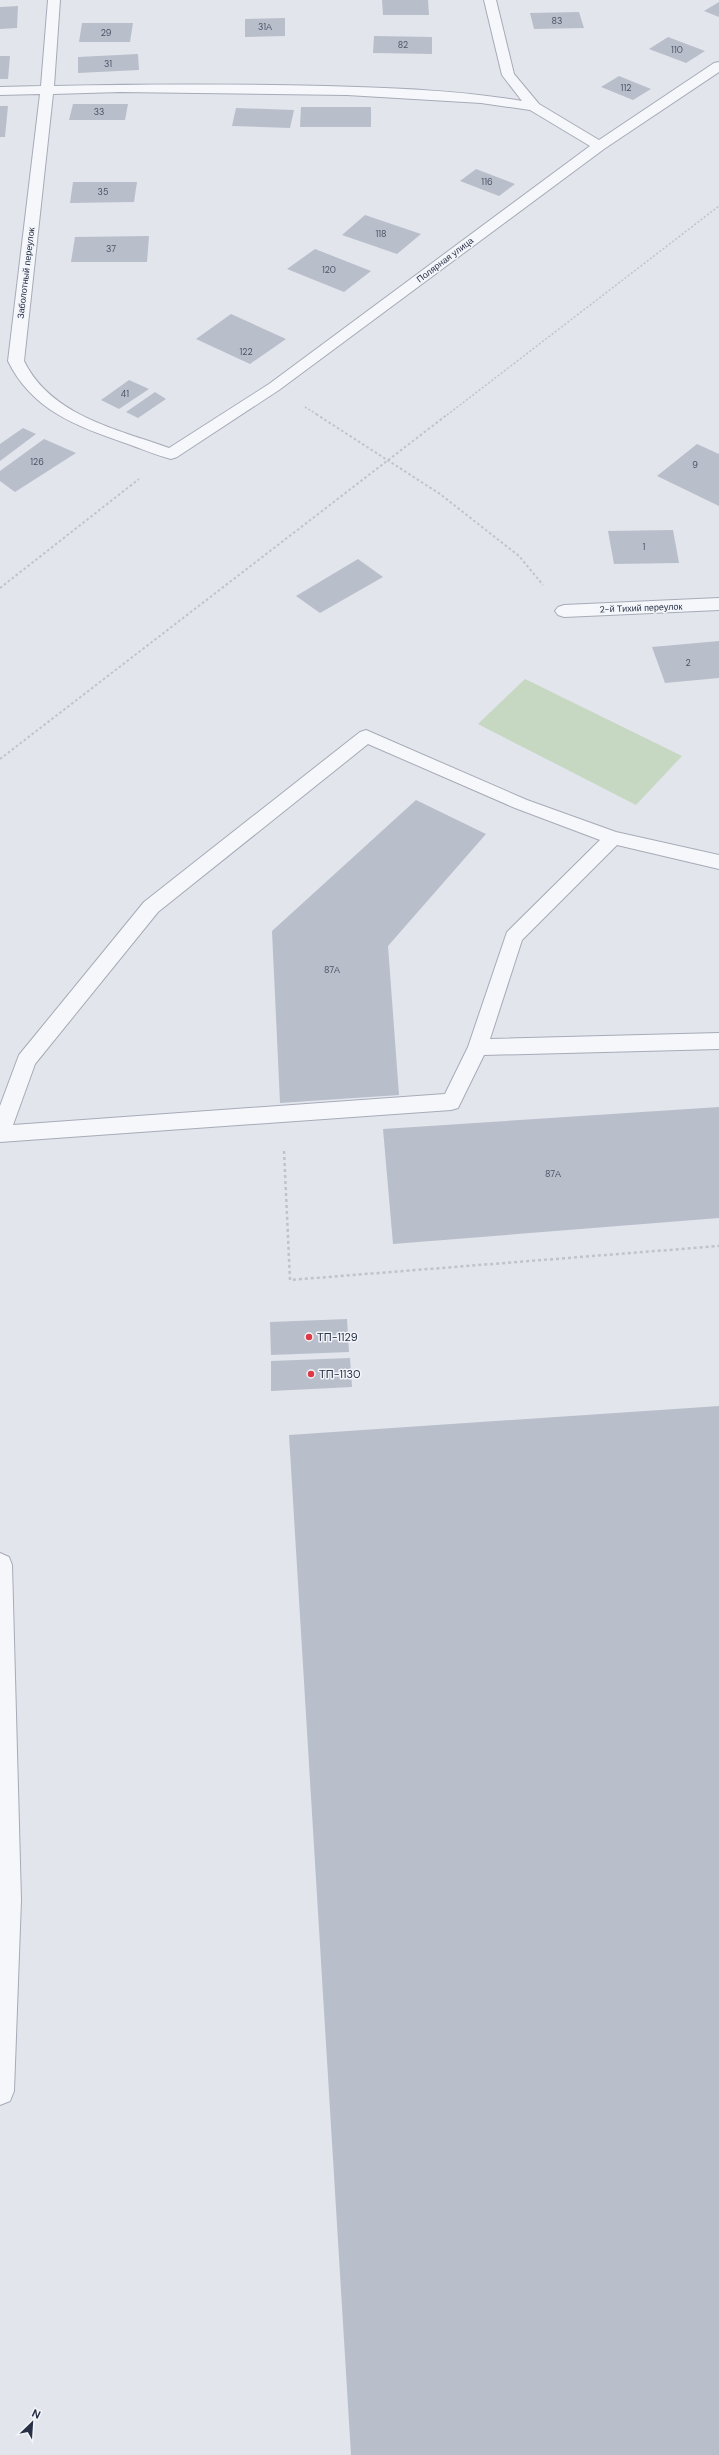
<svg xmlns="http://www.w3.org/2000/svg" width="719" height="2455" font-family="'DM Sans',sans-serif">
<rect width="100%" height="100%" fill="#e2e5ec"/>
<!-- green -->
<path fill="#c6d7c2" d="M 525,679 L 682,756 L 636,805 L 478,724 Z"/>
<!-- building -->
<path fill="#b9becb" d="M 382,0 L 428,0 L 429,15 L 383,15 Z
M 719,2 L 719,17 L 704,11 Z
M 18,6 L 17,28 L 0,29 L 0,7 Z
M 579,12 L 584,28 L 534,29 L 530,13 Z
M 285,18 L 285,36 L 245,37 L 245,19 Z
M 82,23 L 133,23 L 130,42 L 79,42 Z
M 374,36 L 432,37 L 432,54 L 373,53 Z
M 668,37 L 705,51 L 686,63 L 649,49 Z
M 138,54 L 139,70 L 78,73 L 78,57 Z
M 0,56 L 10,56 L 8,79 L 0,79 Z
M 619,76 L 651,89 L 633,100 L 601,87 Z
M 73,104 L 128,104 L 125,120 L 69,120 Z
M 0,106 L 8,106 L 5,137 L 0,137 Z
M 301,107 L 371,107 L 371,127 L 300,127 Z
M 236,108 L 294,110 L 290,128 L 232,126 Z
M 476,169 L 515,184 L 499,196 L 460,181 Z
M 73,182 L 137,182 L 134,202 L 70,203 Z
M 365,215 L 421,234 L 397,254 L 342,235 Z
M 149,236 L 147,262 L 71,262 L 75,237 Z
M 315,249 L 371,271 L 344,292 L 287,269 Z
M 231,314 L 286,339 L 250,364 L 196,339 Z
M 129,380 L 149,389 L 119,409 L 101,400 Z
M 155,392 L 166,399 L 138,418 L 126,412 Z
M 23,428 L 36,434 L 0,461 L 0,444 Z
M 44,439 L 76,453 L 15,492 L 0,481 L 0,471 Z
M 697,444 L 719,454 L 719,506 L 657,476 Z
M 673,530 L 679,563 L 614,564 L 608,531 Z
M 358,559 L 383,577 L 320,613 L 296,596 Z
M 719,641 L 719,678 L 665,683 L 652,647 Z
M 416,800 L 486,834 L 388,946 L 399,1095 L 280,1103 L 272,931 Z
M 719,1107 L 719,1218 L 393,1244 L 383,1129 Z
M 347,1319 L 349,1352 L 271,1355 L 270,1322 Z
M 350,1358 L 352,1387 L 271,1391 L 271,1361 Z
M 719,1406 L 719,2455 L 351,2455 L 289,1435 Z"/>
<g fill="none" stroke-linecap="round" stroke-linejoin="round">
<!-- service casing -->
<g stroke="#a6abb7" stroke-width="2">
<path id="service" d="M 366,730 L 527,800 L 616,832 L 719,855 L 719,869 L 617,845 L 522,940 L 490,1039 L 719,1033 L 719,1049 L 484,1055 L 458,1108 L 451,1110 L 0,1142 L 0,1106 L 19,1055 L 144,902 L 360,732 ZM 368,744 L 515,808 L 600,840 L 507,932 L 468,1047 L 445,1094 L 13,1125 L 35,1064 L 158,912 Z"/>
</g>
<!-- minor casing -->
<g stroke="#a6abb7" stroke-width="2">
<path id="minor" d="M 48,0 L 60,0 L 54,86 C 145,84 235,84 326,86 C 392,88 458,90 522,101 L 502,75 L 484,0 L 496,0 L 514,74 L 539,104 L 599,140 L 714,63 L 719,62 L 719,72 L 604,149 L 279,390 L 177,457 L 171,459 C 155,455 140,448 125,443 C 76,426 32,410 8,361 L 40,94 L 0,95 L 0,87 L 41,86 ZM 120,92 L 347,95 L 481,103 L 530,110 L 590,146 L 269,384 L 169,448 C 117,429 51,416 24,361 L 53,94 Z
M 719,598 L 719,610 L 564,617 L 558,615 L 555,611 L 558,607 L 564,605 Z
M 0,1553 L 9,1557 L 12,1565 L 21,1900 L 14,2091 L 10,2101 L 0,2105 Z"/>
</g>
<!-- path-far2 -->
<path stroke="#c0c3cb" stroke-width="1.5" stroke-dasharray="2 2" stroke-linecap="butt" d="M 305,407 L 318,415
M 447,415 L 719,206"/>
<!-- path-far1 -->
<path stroke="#c0c3cb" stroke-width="2" stroke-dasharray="2.5 2.5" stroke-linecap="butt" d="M 316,414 L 440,494 L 519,556 L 543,585
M 0,588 L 139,479
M 0,759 L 448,414"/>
<!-- path -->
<path stroke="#c0c3cb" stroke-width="2.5" stroke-dasharray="3 3" stroke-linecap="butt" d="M 284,1151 L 290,1280 L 719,1246"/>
<!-- service -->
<use href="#service" fill="#f6f7fa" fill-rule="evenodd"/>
<!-- minor -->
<use href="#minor" fill="#f6f7fa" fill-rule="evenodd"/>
</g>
<!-- markers -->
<g fill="#de3a45" stroke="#f2f5f9" stroke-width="1.5">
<circle cx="309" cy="1337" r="4"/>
<circle cx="311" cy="1374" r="4"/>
</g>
<g text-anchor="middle" stroke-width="3" stroke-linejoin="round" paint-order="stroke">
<!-- number labels -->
<g font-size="9" fill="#4c5467">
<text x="557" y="24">83</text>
<text x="265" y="30">31А</text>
<text x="106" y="36">29</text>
<text x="403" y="48">82</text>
<text x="677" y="53">110</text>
<text x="108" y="67">31</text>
<text x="626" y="91">112</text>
<text x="99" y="115">33</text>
<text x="487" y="185">116</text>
<text x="103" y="195">35</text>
<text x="381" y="237">118</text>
<text x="111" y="252">37</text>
<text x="329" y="273">120</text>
<text x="246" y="355">122</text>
<text x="125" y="397">41</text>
<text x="37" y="465">126</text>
<text x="695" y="468">9</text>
<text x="644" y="550">1</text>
<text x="688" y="666">2</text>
<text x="332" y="973">87А</text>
<text x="553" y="1177">87А</text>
</g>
<!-- far-street labels -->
<g font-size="9" fill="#283046" stroke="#f2f5f9">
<text transform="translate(445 260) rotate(-37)" y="3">Полярная улица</text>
<text transform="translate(26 273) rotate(-83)" y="3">Заболотный переулок</text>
<text transform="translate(641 608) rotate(-2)" y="3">2-й Тихий переулок</text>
</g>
<!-- poi labels -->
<g font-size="11" fill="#283046" stroke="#f2f5f9" text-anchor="start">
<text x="317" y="1341">ТП-1129</text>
<text x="319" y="1378">ТП-1130</text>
</g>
</g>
<!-- north arrow -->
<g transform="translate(32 2423) rotate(25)" stroke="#f2f5f9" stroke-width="3" paint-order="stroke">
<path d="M0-3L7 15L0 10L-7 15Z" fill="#283046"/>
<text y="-6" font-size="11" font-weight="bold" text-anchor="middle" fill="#283046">N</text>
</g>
</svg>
